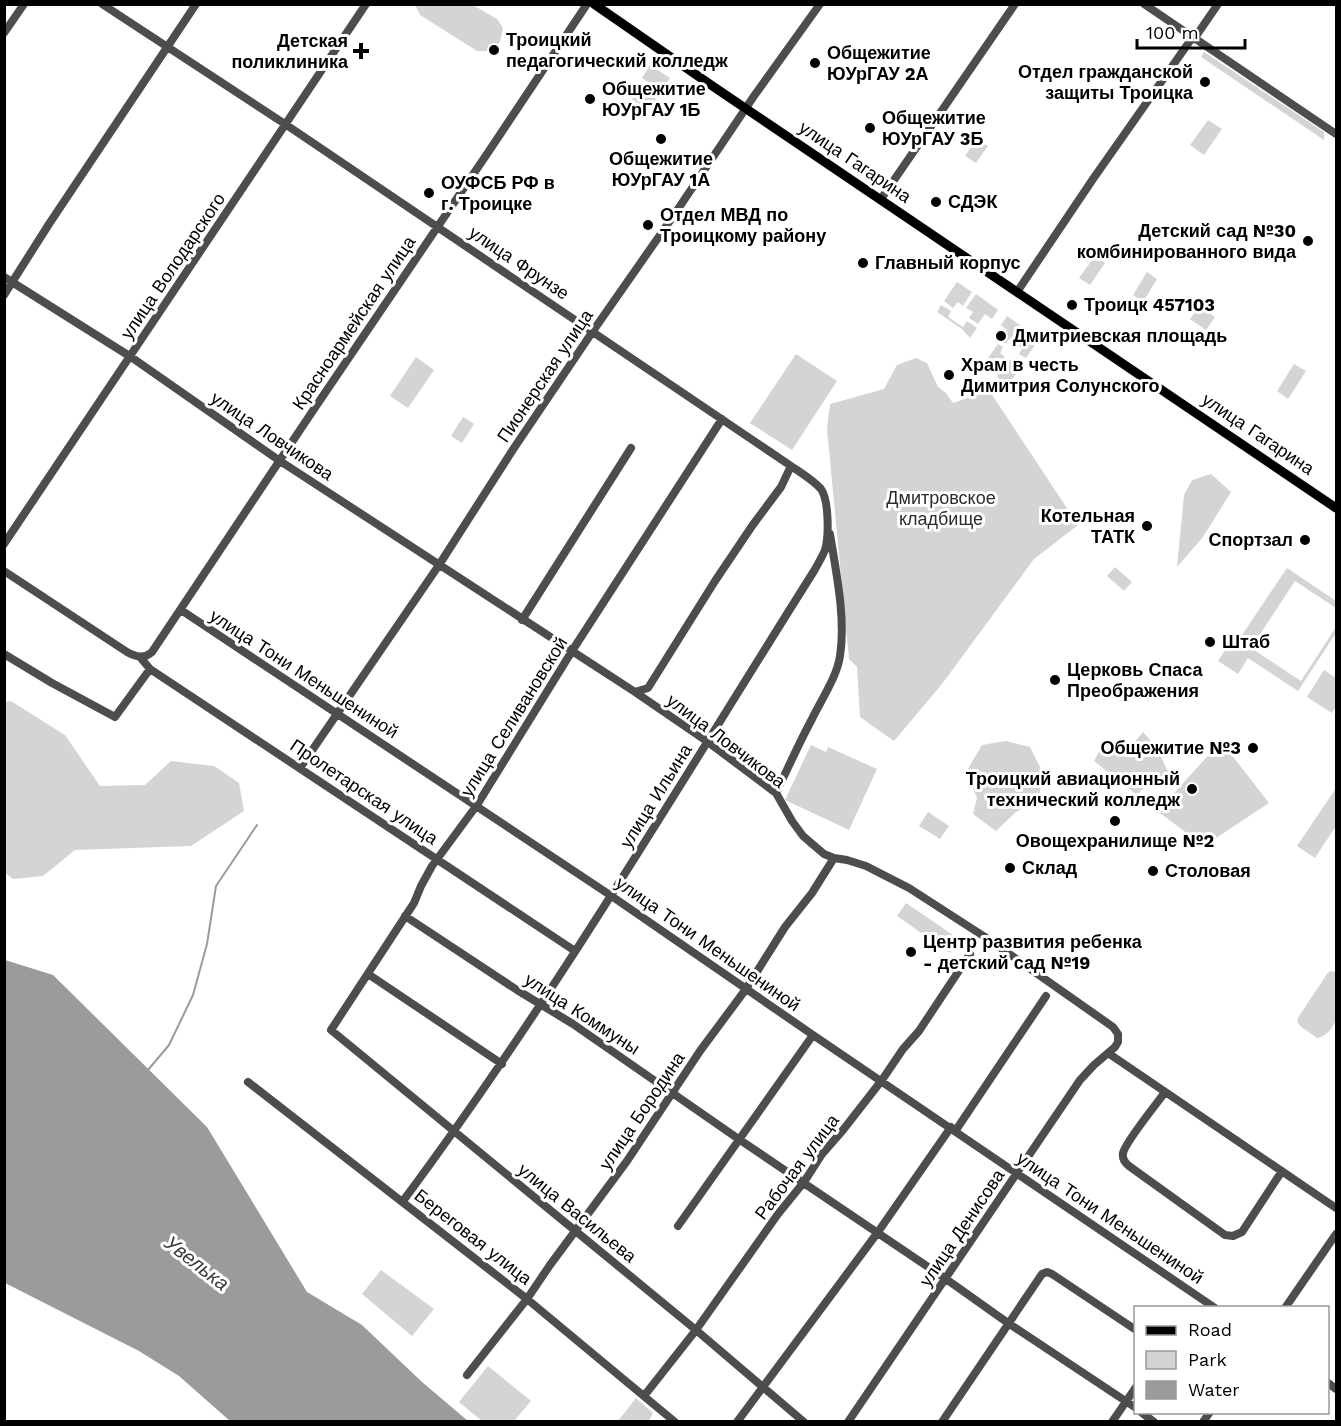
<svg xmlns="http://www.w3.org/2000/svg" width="1341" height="1426" font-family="'Work Sans',sans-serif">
<rect width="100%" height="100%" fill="#fff"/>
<!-- green -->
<path fill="#d4d4d4" d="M 415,5 L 473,5 L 497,19 L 503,28 L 500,42 L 490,51 L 477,51 L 420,15 Z
M 1204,52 L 1324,132 L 1324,140 L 1201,57 Z
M 650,65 L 670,78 L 661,91 L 642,78 Z
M 633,83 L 656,99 L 646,114 L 635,107 L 637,103 L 632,99 L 634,95 L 631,94 L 634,90 L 630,87 Z
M 1208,120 L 1222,129 L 1204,155 L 1190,145 Z
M 977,138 L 988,146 L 976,163 L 965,156 Z
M 1095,256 L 1105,263 L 1090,285 L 1079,278 Z
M 1147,272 L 1157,279 L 1143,302 L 1133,295 Z
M 957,282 L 972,292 L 963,306 L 958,302 L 953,308 L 944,301 Z
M 976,294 L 998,310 L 992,319 L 985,314 L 978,324 L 969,318 L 973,312 L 966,308 Z
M 941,305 L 951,311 L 948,317 L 963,327 L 967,321 L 977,328 L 970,338 L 962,329 L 937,312 Z
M 1199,306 L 1215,317 L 1206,330 L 1190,319 Z
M 1007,316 L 1024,328 L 1014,342 L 1009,339 L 1006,344 L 1001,340 L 1007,330 L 1001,325 Z
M 1027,331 L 1039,339 L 1026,358 L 1019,354 L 1022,349 L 1017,345 Z
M 998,344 L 1003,347 L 1000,353 L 1005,357 L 995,371 L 988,358 Z
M 796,354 L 837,381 L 792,450 L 750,423 Z
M 416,357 L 434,370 L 408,408 L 390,396 Z
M 1017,357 L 1024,362 L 1009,384 L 1003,383 L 997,376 L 1008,359 L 1014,362 Z
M 916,358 L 927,363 L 938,387 L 946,393 L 953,403 L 989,390 L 1078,525 L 1034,559 L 942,684 L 894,741 L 860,717 L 857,667 L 849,659 L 827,429 L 830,404 L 884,389 L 897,365 Z
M 1294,364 L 1306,371 L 1288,399 L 1277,391 Z
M 463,417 L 474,424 L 462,443 L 451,436 Z
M 1211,474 L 1231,492 L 1203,537 L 1177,567 L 1184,495 L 1192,480 Z
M 1115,567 L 1132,582 L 1124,591 L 1107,576 Z
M 1287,568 L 1336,601 L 1336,608 L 1295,581 L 1251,648 L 1301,681 L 1336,627 L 1336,633 L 1298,691 L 1248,658 L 1238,674 L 1218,661 L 1231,641 L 1236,644 Z
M 1324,670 L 1336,678 L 1336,706 L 1332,713 L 1307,697 Z
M 11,701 L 65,735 L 100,786 L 145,785 L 171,761 L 214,766 L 239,783 L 244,811 L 191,846 L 75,850 L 43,876 L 13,879 L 4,872 L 4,702 Z
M 1143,732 L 1157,748 L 1169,774 L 1165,786 L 1150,781 L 1137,795 L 1094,761 L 1102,746 L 1124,755 Z
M 1006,741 L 1030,747 L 1043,773 L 1039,798 L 1016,812 L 996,831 L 973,814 L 977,798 L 966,772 L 982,745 Z
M 1221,741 L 1269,803 L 1204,846 L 1160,813 L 1168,800 Z
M 811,745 L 826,752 L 828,747 L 877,769 L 849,830 L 785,800 Z
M 1336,788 L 1336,826 L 1315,858 L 1297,846 Z
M 928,812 L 949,826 L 940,839 L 919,826 Z
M 906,903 L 959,939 L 950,953 L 897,916 Z
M 1330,971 L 1336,972 C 1337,984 1339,1007 1336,1018 C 1335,1026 1326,1037 1317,1038 L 1300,1026 L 1297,1021 L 1299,1016 L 1327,974 Z
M 381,1270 L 434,1309 L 412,1336 L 362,1294 Z
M 488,1366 L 531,1401 L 514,1421 L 482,1421 L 459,1402 Z
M 636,1398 L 653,1413 L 649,1421 L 618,1421 Z"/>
<!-- water -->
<path fill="#9b9b9b" d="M 5,960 L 53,975 L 207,1127 L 307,1292 L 362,1325 L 422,1382 L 468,1421 L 230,1421 L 179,1376 L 139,1351 L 5,1283 Z"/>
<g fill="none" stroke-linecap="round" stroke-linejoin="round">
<!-- stream -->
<path stroke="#9b9b9b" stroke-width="2" d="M 148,1070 L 169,1045 L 193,995 L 207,944 L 216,886 L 257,825"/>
<!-- major casing -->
<g stroke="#dbdbdb" stroke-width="10">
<path id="major" d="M 594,4 L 711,85 L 1336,508"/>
</g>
<!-- minor -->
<path stroke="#4d4d4d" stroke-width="8" d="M 102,4 L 285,124 L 791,466 C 801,473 813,480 821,489 C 829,500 829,537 825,550 C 822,557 818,564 814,571 C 680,783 553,1000 403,1201
M 1144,4 L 1336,134
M 4,33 L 24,4
M 1194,39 L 1218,4
M 881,199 L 1015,4
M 4,277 L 131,357 L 280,461 L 635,692 L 708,742 L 776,793 L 792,821 L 803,836 L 824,854 L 834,858 L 847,860 L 866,866 L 909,888 L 985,937 L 1113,1027 L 1118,1034 L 1118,1042 L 1115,1047 L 1094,1065 L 1080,1080 L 848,1422
M 1017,292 L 1093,179 L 1192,38
M 4,295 L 49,224 L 196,4
M 722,419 L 572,651 L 477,805 L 432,866 L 421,886 L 414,903 L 331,1030 L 696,1330 L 804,1422
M 4,544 L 366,4
M 4,571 L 127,652 C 136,657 144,659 152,652 L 312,412 L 489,151 L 587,4
M 181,610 L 610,895 L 813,1035 L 1215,1308
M 522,620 L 631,448
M 4,654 L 52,683 L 115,717 L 150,669
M 140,657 L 150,669 L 575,951
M 635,692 L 648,688 L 715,581 L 752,526 L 781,487 L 791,466
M 300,768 L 439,565 L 514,448 L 593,331 L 674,215 L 754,96 L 820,4
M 776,793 C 788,768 799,743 812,719 C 821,700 837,677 840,656 C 846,618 836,572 830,534
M 405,916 L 517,990 L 573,1024 L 740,1140 L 946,1279 L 1008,1323 L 1136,1408
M 368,974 L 502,1064
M 1108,1053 L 1336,1208
M 248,1082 L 527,1299 L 675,1422
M 1165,1092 C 1156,1105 1126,1141 1123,1153 C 1122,1159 1125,1163 1129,1166 L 1225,1235 L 1233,1236 L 1242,1232 L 1282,1171
M 956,1130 L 1046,996
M 678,1226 L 813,1035
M 1285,1308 L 1336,1234
M 467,1375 L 527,1299 L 550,1265 L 627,1161 L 700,1051 L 746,989 L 785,927 L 812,893 L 834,858
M 1328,1383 L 1336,1389
M 644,1396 L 696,1330 L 778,1214 L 804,1182 L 822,1154 L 843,1130 L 882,1080 L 903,1049 L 919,1031 L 970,954
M 1141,1412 L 1154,1422
M 737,1422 L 878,1232 L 951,1127
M 942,1422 L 1042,1274 L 1047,1272 L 1052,1274 L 1136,1330
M 1112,1422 L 1136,1387
M 1203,1422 L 1210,1412"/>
<!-- major -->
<use href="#major" stroke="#000" stroke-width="9"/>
</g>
<!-- markers -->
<g fill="#000" stroke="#fff" stroke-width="2">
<circle cx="494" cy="50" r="6"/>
<path d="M358 42h6v6h6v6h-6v6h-6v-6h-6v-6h6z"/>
<circle cx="815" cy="63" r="6"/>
<circle cx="1205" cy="82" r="6"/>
<circle cx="590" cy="99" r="6"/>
<circle cx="870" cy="128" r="6"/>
<circle cx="661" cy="139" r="6"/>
<circle cx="429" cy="193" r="6"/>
<circle cx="936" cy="202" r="6"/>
<circle cx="648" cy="225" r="6"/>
<circle cx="1308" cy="241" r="6"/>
<circle cx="863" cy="263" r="6"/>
<circle cx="1072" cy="305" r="6"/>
<circle cx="1001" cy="336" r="6"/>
<circle cx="949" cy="375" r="6"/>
<circle cx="1147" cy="526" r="6"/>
<circle cx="1305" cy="540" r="6"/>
<circle cx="1210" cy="642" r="6"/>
<circle cx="1055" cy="680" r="6"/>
<circle cx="1253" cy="748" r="6"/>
<circle cx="1192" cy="789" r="6"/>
<circle cx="1115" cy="821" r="6"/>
<circle cx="1010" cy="868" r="6"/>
<circle cx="1153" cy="871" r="6"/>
<circle cx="911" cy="952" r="6"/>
</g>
<g text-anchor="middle" stroke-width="6" stroke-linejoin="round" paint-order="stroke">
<!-- poi labels -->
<g font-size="18" font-weight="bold" fill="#000" stroke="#fff" text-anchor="start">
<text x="506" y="46">Троицкий<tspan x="506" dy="21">педагогический колледж</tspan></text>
<text x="348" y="47" text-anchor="end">Детская<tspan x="348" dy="21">поликлиника</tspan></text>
<text x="827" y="59">Общежитие<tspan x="827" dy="21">ЮУрГАУ 2А</tspan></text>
<text x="1193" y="78" text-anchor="end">Отдел гражданской<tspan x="1193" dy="21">защиты Троицка</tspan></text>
<text x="602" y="95">Общежитие<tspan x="602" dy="21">ЮУрГАУ 1Б</tspan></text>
<text x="882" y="124">Общежитие<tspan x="882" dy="21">ЮУрГАУ 3Б</tspan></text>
<text x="661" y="165" text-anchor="middle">Общежитие<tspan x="661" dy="21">ЮУрГАУ 1А</tspan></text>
<text x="441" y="189">ОУФСБ РФ в<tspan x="441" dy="21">г. Троицке</tspan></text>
<text x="948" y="208">СДЭК</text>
<text x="660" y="221">Отдел МВД по<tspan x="660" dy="21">Троицкому району</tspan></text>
<text x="1296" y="237" text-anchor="end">Детский сад №30<tspan x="1296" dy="21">комбинированного вида</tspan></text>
<text x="875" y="269">Главный корпус</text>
<text x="1084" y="311">Троицк 457103</text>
<text x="1013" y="342">Дмитриевская площадь</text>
<text x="961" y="371">Храм в честь<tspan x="961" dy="21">Димитрия Солунского</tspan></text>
<text x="1135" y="522" text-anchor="end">Котельная<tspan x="1135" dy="21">ТАТК</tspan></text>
<text x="1293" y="546" text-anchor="end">Спортзал</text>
<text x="1222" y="648">Штаб</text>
<text x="1067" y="676">Церковь Спаса<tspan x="1067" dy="21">Преображения</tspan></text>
<text x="1241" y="754" text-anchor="end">Общежитие №3</text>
<text x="1180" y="785" text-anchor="end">Троицкий авиационный<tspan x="1180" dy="21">технический колледж</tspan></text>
<text x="1115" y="847" text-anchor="middle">Овощехранилище №2</text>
<text x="1022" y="874">Склад</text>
<text x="1165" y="877">Столовая</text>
<text x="923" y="948">Центр развития ребенка<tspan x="923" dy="21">- детский сад №19</tspan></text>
</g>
<!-- street labels -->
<g font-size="18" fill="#000" stroke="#fff">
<text transform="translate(855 162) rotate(34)" y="6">улица Гагарина</text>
<text transform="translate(519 263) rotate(34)" y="6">улица Фрунзе</text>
<text transform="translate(173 266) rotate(-56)" y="6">улица Володарского</text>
<text transform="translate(354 323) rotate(-56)" y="6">Красноармейская улица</text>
<text transform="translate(545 376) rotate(-56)" y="6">Пионерская улица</text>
<text transform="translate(1258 434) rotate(34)" y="6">улица Гагарина</text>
<text transform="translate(272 436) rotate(34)" y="6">улица Ловчикова</text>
<text transform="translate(304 674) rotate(33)" y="6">улица Тони Меньшениной</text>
<text transform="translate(514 717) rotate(-58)" y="6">улица Селивановской</text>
<text transform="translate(726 741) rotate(37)" y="6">улица Ловчикова</text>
<text transform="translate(364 792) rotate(34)" y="6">Пролетарская улица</text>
<text transform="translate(656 796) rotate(-58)" y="6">улица Ильина</text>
<text transform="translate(708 944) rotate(35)" y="6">улица Тони Меньшениной</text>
<text transform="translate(582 1014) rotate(33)" y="6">улица Коммуны</text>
<text transform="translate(642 1111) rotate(-56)" y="6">улица Бородина</text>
<text transform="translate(797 1167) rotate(-53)" y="6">Рабочая улица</text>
<text transform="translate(577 1213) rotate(39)" y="6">улица Васильева</text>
<text transform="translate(1110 1218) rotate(34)" y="6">улица Тони Меньшениной</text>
<text transform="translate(962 1228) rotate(-56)" y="6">улица Денисова</text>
<text transform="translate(473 1237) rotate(38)" y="6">Береговая улица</text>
</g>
<!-- park labels -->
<g font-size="18" fill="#2b2b2b" stroke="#fff">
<text x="941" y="504">Дмитровское<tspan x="941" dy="21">кладбище</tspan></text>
</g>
<!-- water labels -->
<g font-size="20" font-style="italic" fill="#3c3c3c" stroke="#fff">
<text transform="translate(197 1263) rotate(38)" y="7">Увелька</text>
</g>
</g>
<!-- border -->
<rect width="1341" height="1426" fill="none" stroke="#000000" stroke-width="12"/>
<!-- legend -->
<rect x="1134" y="1306" width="195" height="108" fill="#ffffff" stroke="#999999" stroke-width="1.5"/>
<rect x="1146" y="1326" width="30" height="9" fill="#000000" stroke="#999999" stroke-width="1.5"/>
<text x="1188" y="1336" font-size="18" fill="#000000">Road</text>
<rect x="1146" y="1351" width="30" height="18" fill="#d4d4d4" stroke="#999999" stroke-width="1.5"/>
<text x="1188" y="1366" font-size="18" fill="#000000">Park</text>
<rect x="1146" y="1381" width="30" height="18" fill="#9b9b9b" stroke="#999999" stroke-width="1.5"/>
<text x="1188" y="1396" font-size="18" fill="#000000">Water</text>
<!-- scale -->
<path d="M1137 39v9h108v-9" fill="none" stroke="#000000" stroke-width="3"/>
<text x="1146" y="39" font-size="18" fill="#000000" stroke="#ffffff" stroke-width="4.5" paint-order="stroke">100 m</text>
</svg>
